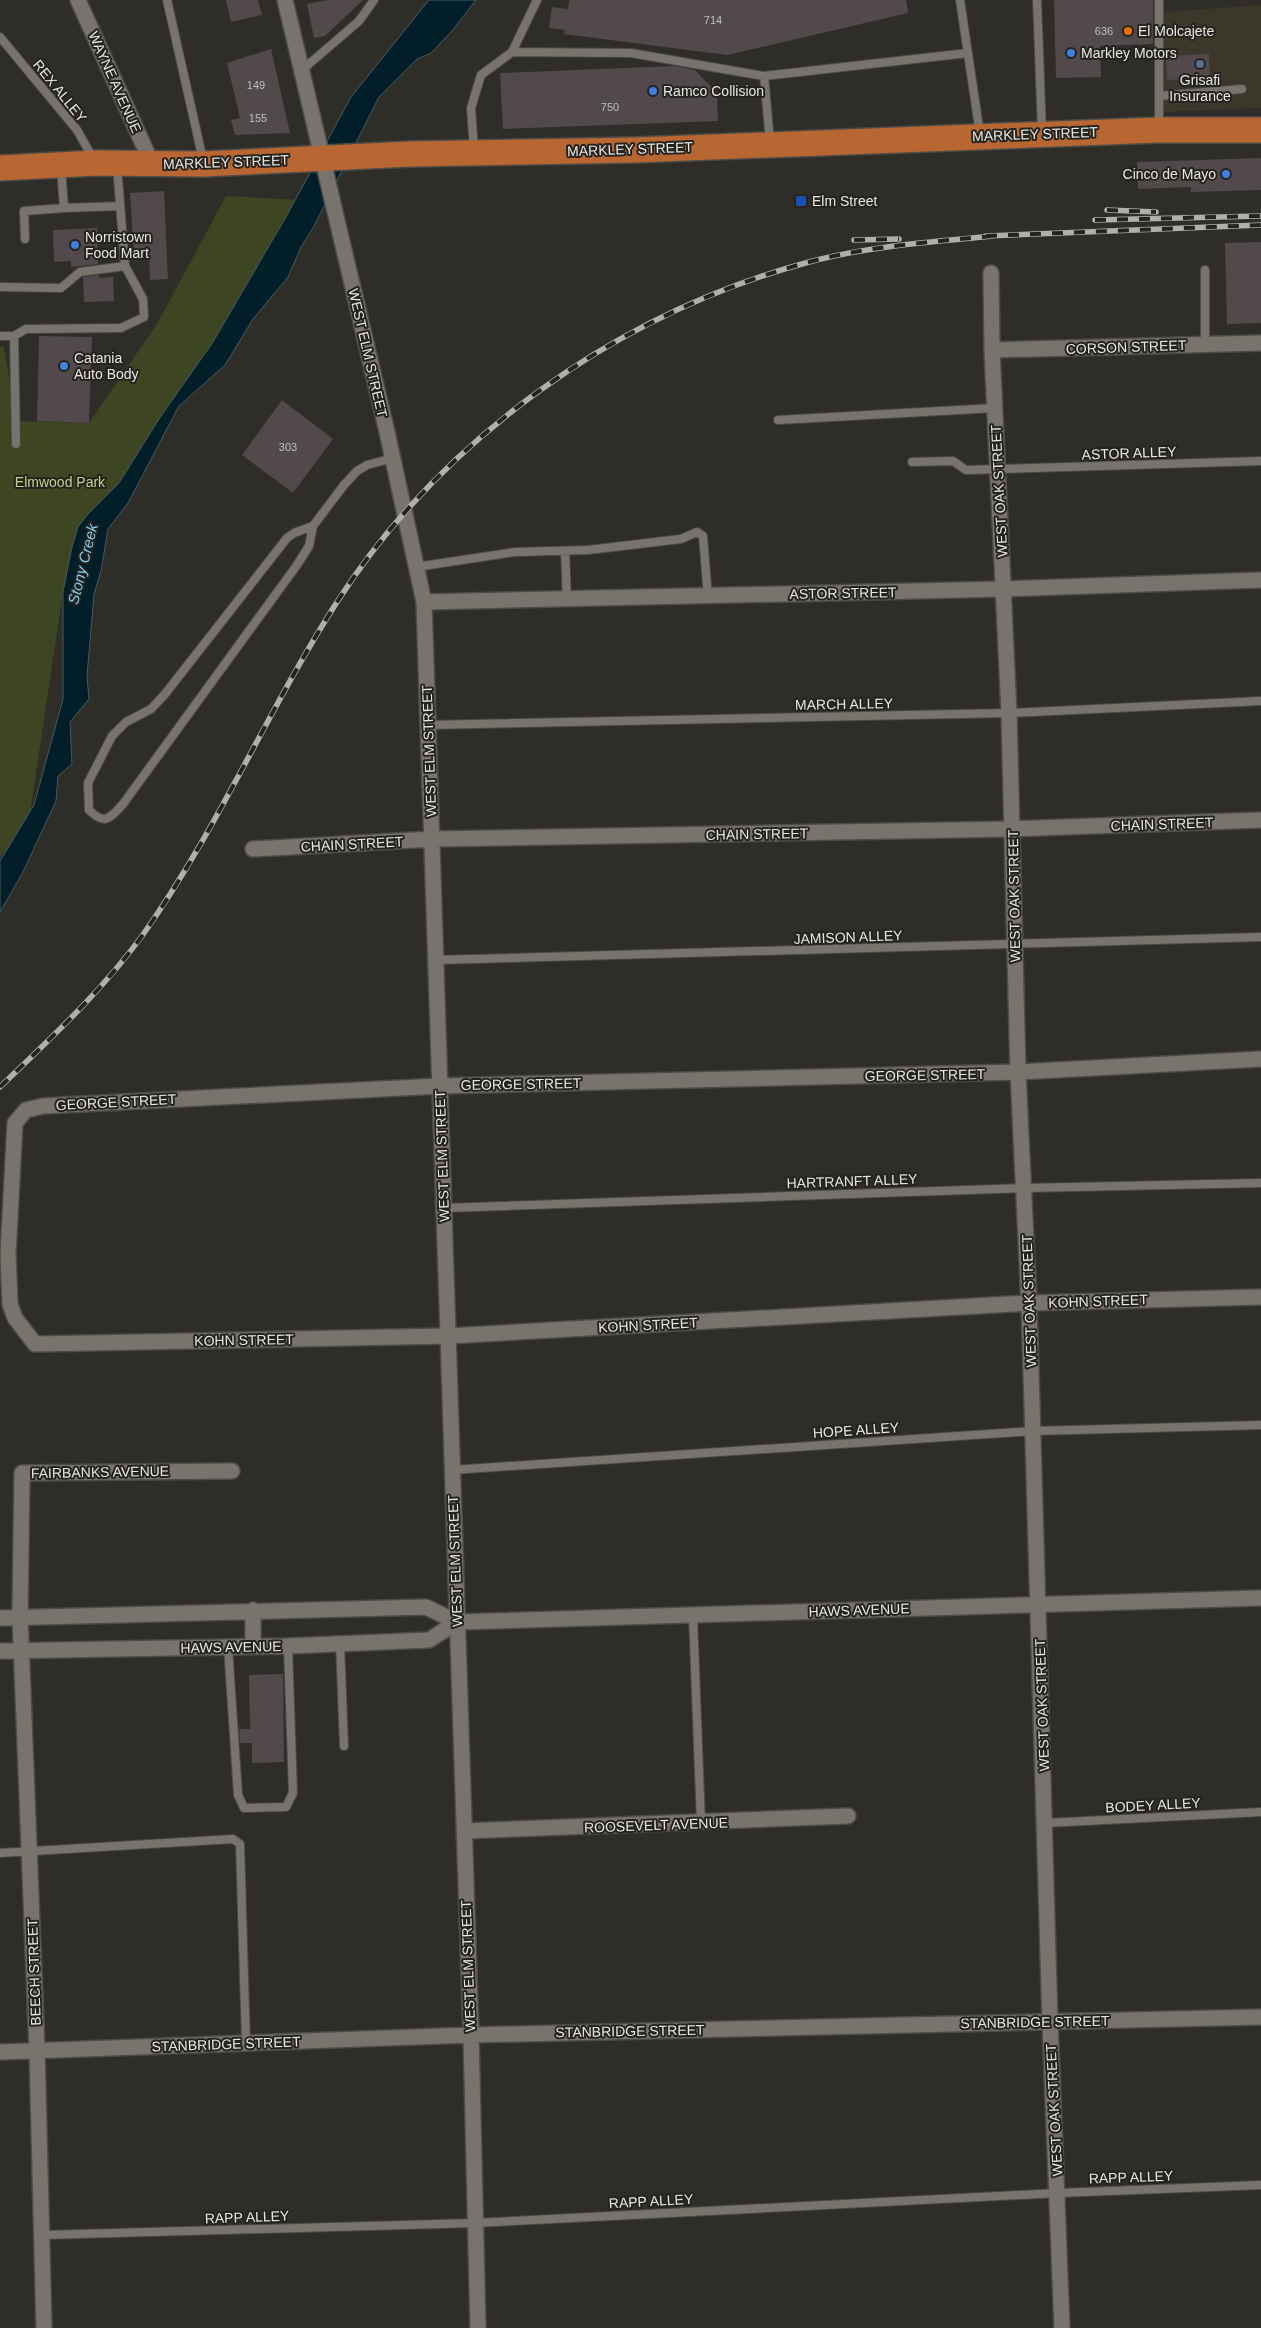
<svg xmlns="http://www.w3.org/2000/svg" width="1261" height="2328" font-family="Helvetica,sans-serif">
<rect width="100%" height="100%" fill="#2f2d27"/>
<!-- built -->
<path fill="#3b372b" d="M 1261,5 L 1261,108 L 1162,112 L 1163,12 Z"/>
<!-- green -->
<path fill="#3d4522" d="M 226,196 L 301,200 L 63,592 L 28,827 L 0,857 L 0,346 L 4,347 L 16,421 L 89,423 L 157,324 Z"/>
<!-- water -->
<path fill="#021e29" stroke="#475a60" d="M 429,0 L 476,0 L 451,32 L 431,53 L 417,59 L 379,97 L 313,228 L 301,247 L 288,277 L 253,319 L 225,365 L 179,406 L 128,503 L 108,529 L 101,571 L 94,594 L 87,676 L 89,699 L 70,722 L 72,764 L 58,776 L 56,801 L 23,872 L 0,912 L 0,861 L 34,805 L 63,699 L 63,592 L 72,547 L 78,527 L 88,514 L 119,483 L 159,419 L 213,342 L 286,217 L 351,97 Z"/>
<!-- building -->
<path fill="#51494c" d="M 226,0 L 258,0 L 262,15 L 231,22 Z
M 328,0 L 363,0 L 325,36 L 314,38 L 307,4 Z
M 569,0 L 906,0 L 908,13 L 727,55 L 564,34 L 565,30 L 549,28 L 552,7 L 568,9 Z
M 1054,0 L 1153,0 L 1153,44 L 1100,46 L 1101,77 L 1056,78 Z
M 271,49 L 290,133 L 235,135 L 231,120 L 240,118 L 227,63 Z
M 1209,54 L 1210,78 L 1167,80 L 1166,56 Z
M 675,66 L 695,70 L 717,93 L 718,121 L 503,129 L 500,73 Z
M 1261,158 L 1261,190 L 1191,192 L 1191,187 L 1138,189 L 1137,162 Z
M 164,191 L 168,279 L 150,280 L 149,255 L 134,256 L 130,193 Z
M 97,228 L 98,264 L 71,267 L 71,261 L 54,262 L 53,230 Z
M 1261,242 L 1261,323 L 1227,324 L 1225,243 Z
M 99,275 L 99,278 L 113,277 L 114,301 L 84,302 L 83,277 Z
M 39,336 L 92,337 L 89,423 L 37,421 Z
M 282,400 L 333,439 L 293,493 L 242,455 Z
M 283,1674 L 284,1762 L 252,1763 L 252,1743 L 240,1743 L 239,1729 L 250,1729 L 249,1675 Z"/>
<g fill="none" stroke-linecap="round" stroke-linejoin="round">
<!-- service casing -->
<g stroke="#4d4b47" stroke-width="10">
<path id="service" d="M 167,0 L 203,160
M 960,0 L 980,134
M 1037,0 L 1042,132
M 1159,0 L 1159,128
M 0,37 L 77,130 L 94,160
M 512,52 L 537,0
M 302,70 L 359,21 L 374,0
M 764,76 L 770,141
M 1159,96 L 1242,89
M 474,149 L 471,108 L 481,75 L 512,52 L 631,53 L 764,76 L 968,53
M 61,167 L 64,208 L 120,206
M 25,239 L 24,211 L 64,208
M 1205,270 L 1205,345
M 0,287 L 61,288 L 80,272 L 125,266
M 0,336 L 14,336 L 16,444
M 14,336 L 26,329 L 121,328 L 144,317 L 143,299 L 125,266 L 117,166
M 778,420 L 995,408
M 912,462 L 953,461 L 966,470 L 1261,461
M 313,526 L 294,533 L 287,538 L 165,694 L 151,709 L 126,722 L 112,736 L 88,783 L 89,810 C 105,826 110,818 123,804 L 297,565 L 309,546 L 313,526 L 344,485 L 357,471 L 367,465 L 393,458
M 565,551 L 567,600
M 416,567 L 515,552 L 588,550 L 681,539 L 697,532 L 703,536 L 708,597
M 428,725 L 1009,713 L 1261,701
M 436,960 L 1261,937
M 444,1208 L 1025,1188 L 1261,1183
M 452,1470 L 1033,1431 L 1261,1425
M 693,1617 L 701,1823
M 340,1644 L 344,1746
M 228,1647 L 238,1795 L 244,1808 L 286,1807 L 293,1793 L 288,1646
M 1046,1823 L 1261,1812
M 0,1853 L 233,1839 L 240,1844 L 246,2043
M 43,2235 L 475,2223 L 1058,2193 L 1261,2185"/>
</g>
<!-- minor casing -->
<g stroke="#4d4b47" stroke-width="18">
<path id="minor" d="M 78,0 L 152,164
M 285,0 L 387,432 L 424,602 L 471,2035 L 478,2328
M 991,273 L 992,350 L 1009,713 L 1018,1072 L 1029,1303 L 1050,2022 L 1062,2328
M 992,350 L 1261,343
M 424,602 L 1003,589 L 1261,580
M 253,849 L 432,839 L 1012,829 L 1261,820
M 1261,1059 L 1018,1072 L 440,1086 L 43,1106 L 26,1110 L 15,1123 L 8,1254 L 10,1304 L 15,1318 L 35,1344 L 448,1336 L 1029,1303 L 1261,1297
M 0,1618 L 426,1607 L 457,1622 L 1261,1598
M 253,1645 L 253,1610
M 0,1651 L 288,1646 L 429,1640 L 457,1622
M 464,1831 L 848,1816
M 0,2052 L 471,2035 L 1261,2017
M 44,2328 L 37,2050 L 20,1617 L 22,1473 L 232,1471"/>
</g>
<!-- trunk casing -->
<g stroke="#4d4b47" stroke-width="28">
<path id="trunk" d="M 0,168 L 96,163 L 204,164 L 410,154 L 635,150 L 1159,130 L 1261,130"/>
</g>
<!-- service -->
<use href="#service" stroke="#77746d" stroke-width="8"/>
<!-- minor -->
<use href="#minor" stroke="#77746d" stroke-width="15"/>
<!-- trunk -->
<use href="#trunk" stroke="#b86632" stroke-width="25"/>
<!-- rail casing -->
<g stroke="#b0afaa" stroke-width="5.5">
<path id="rail" d="M 1107,210 L 1156,212
M 1095,220 L 1261,216
M 986,236 L 1261,225
M 854,240 L 899,239
M 0,1087 C 50,1039 101,992 142,936 C 217,831 267,711 337,602 C 443,437 619,313 809,262 C 869,246 931,242 993,236"/>
</g>
<!-- rail -->
<use href="#rail" stroke="#25231d" stroke-width="4" stroke-dasharray="11" stroke-linecap="butt"/>
</g>
<!-- markers -->
<circle fill="#e8710a" stroke="#25231d" stroke-width="2" cx="1128" cy="31" r="5"/>
<g fill="#3f7fe0" stroke="#25231d" stroke-width="2">
<circle cx="1071" cy="53" r="5"/>
<circle cx="653" cy="91" r="5"/>
<circle cx="1226" cy="174" r="5"/>
<circle cx="75" cy="245" r="5"/>
<circle cx="64" cy="366" r="5"/>
</g>
<circle fill="#5c6f8a" stroke="#25231d" stroke-width="2" cx="1200" cy="64" r="5"/>
<rect fill="#1a4fb4" stroke="#25231d" stroke-width="2" x="795" y="195" width="12" height="12" rx="2.5"/>
<g text-anchor="middle" stroke-width="4" stroke-linejoin="round" paint-order="stroke">
<!-- number labels -->
<g font-size="11" fill="#c2bfbc">
<text x="713" y="24">714</text>
<text x="1104" y="35">636</text>
<text x="256" y="89">149</text>
<text x="610" y="111">750</text>
<text x="258" y="122">155</text>
<text x="288" y="451">303</text>
</g>
<!-- poi labels -->
<g font-size="14" fill="#e7e6e2" stroke="#25231d" text-anchor="start">
<text x="1138" y="36">El Molcajete</text>
<text x="1081" y="58">Markley Motors</text>
<text x="1200" y="85" text-anchor="middle">Grisafi<tspan x="1200" dy="16">Insurance</tspan></text>
<text x="663" y="96">Ramco Collision</text>
<text x="1216" y="179" text-anchor="end">Cinco de Mayo</text>
<text x="812" y="206">Elm Street</text>
<text x="85" y="242">Norristown<tspan x="85" dy="16">Food Mart</tspan></text>
<text x="74" y="363">Catania<tspan x="74" dy="16">Auto Body</tspan></text>
</g>
<!-- street labels -->
<g font-size="14" fill="#e7e6e2" stroke="#25231d">
<text transform="translate(115 82) rotate(66)" y="5">WAYNE AVENUE</text>
<text transform="translate(60 91) rotate(51)" y="5">REX ALLEY</text>
<text transform="translate(1035 134) rotate(-2)" y="5">MARKLEY STREET</text>
<text transform="translate(630 149) rotate(-2)" y="5">MARKLEY STREET</text>
<text transform="translate(226 162) rotate(-2)" y="5">MARKLEY STREET</text>
<text transform="translate(1126 347) rotate(-2)" y="5">CORSON STREET</text>
<text transform="translate(368 353) rotate(77)" y="5">WEST ELM STREET</text>
<text transform="translate(1129 453) rotate(-2)" y="5">ASTOR ALLEY</text>
<text transform="translate(999 491) rotate(-93)" y="5">WEST OAK STREET</text>
<text transform="translate(843 593) rotate(-1)" y="5">ASTOR STREET</text>
<text transform="translate(844 704) rotate(-1)" y="5">MARCH ALLEY</text>
<text transform="translate(429 751) rotate(-92)" y="5">WEST ELM STREET</text>
<text transform="translate(1162 824) rotate(-2)" y="5">CHAIN STREET</text>
<text transform="translate(757 834) rotate(-1)" y="5">CHAIN STREET</text>
<text transform="translate(352 844) rotate(-3)" y="5">CHAIN STREET</text>
<text transform="translate(1014 896) rotate(-91)" y="5">WEST OAK STREET</text>
<text transform="translate(848 937) rotate(-2)" y="5">JAMISON ALLEY</text>
<text transform="translate(925 1075) rotate(-1)" y="5">GEORGE STREET</text>
<text transform="translate(521 1084) rotate(-1)" y="5">GEORGE STREET</text>
<text transform="translate(116 1102) rotate(-3)" y="5">GEORGE STREET</text>
<text transform="translate(442 1156) rotate(-92)" y="5">WEST ELM STREET</text>
<text transform="translate(852 1181) rotate(-2)" y="5">HARTRANFT ALLEY</text>
<text transform="translate(1029 1301) rotate(-92)" y="5">WEST OAK STREET</text>
<text transform="translate(1098 1301) rotate(-2)" y="5">KOHN STREET</text>
<text transform="translate(648 1325) rotate(-3)" y="5">KOHN STREET</text>
<text transform="translate(244 1340) rotate(-1)" y="5">KOHN STREET</text>
<text transform="translate(856 1430) rotate(-4)" y="5">HOPE ALLEY</text>
<text transform="translate(100 1472) rotate(-1)" y="5">FAIRBANKS AVENUE</text>
<text transform="translate(455 1561) rotate(-92)" y="5">WEST ELM STREET</text>
<text transform="translate(859 1610) rotate(-2)" y="5">HAWS AVENUE</text>
<text transform="translate(231 1647) rotate(-1)" y="5">HAWS AVENUE</text>
<text transform="translate(1042 1705) rotate(-92)" y="5">WEST OAK STREET</text>
<text transform="translate(1153 1805) rotate(-3)" y="5">BODEY ALLEY</text>
<text transform="translate(656 1825) rotate(-2)" y="5">ROOSEVELT AVENUE</text>
<text transform="translate(468 1966) rotate(-92)" y="5">WEST ELM STREET</text>
<text transform="translate(34 1972) rotate(-92)" y="5">BEECH STREET</text>
<text transform="translate(1035 2022) rotate(-1)" y="5">STANBRIDGE STREET</text>
<text transform="translate(630 2031) rotate(-1)" y="5">STANBRIDGE STREET</text>
<text transform="translate(226 2044) rotate(-2)" y="5">STANBRIDGE STREET</text>
<text transform="translate(1054 2110) rotate(-93)" y="5">WEST OAK STREET</text>
<text transform="translate(1131 2177) rotate(-2)" y="5">RAPP ALLEY</text>
<text transform="translate(651 2201) rotate(-3)" y="5">RAPP ALLEY</text>
<text transform="translate(247 2217) rotate(-2)" y="5">RAPP ALLEY</text>
</g>
<!-- park labels -->
<g font-size="14" fill="#c2d38b" stroke="#25231d">
<text x="60" y="487">Elmwood Park</text>
</g>
<!-- water labels -->
<g font-size="15" font-style="italic" fill="#7acef3" stroke="#25231d">
<text transform="translate(83 564) rotate(-76)" y="5">Stony Creek</text>
</g>
</g>
</svg>
